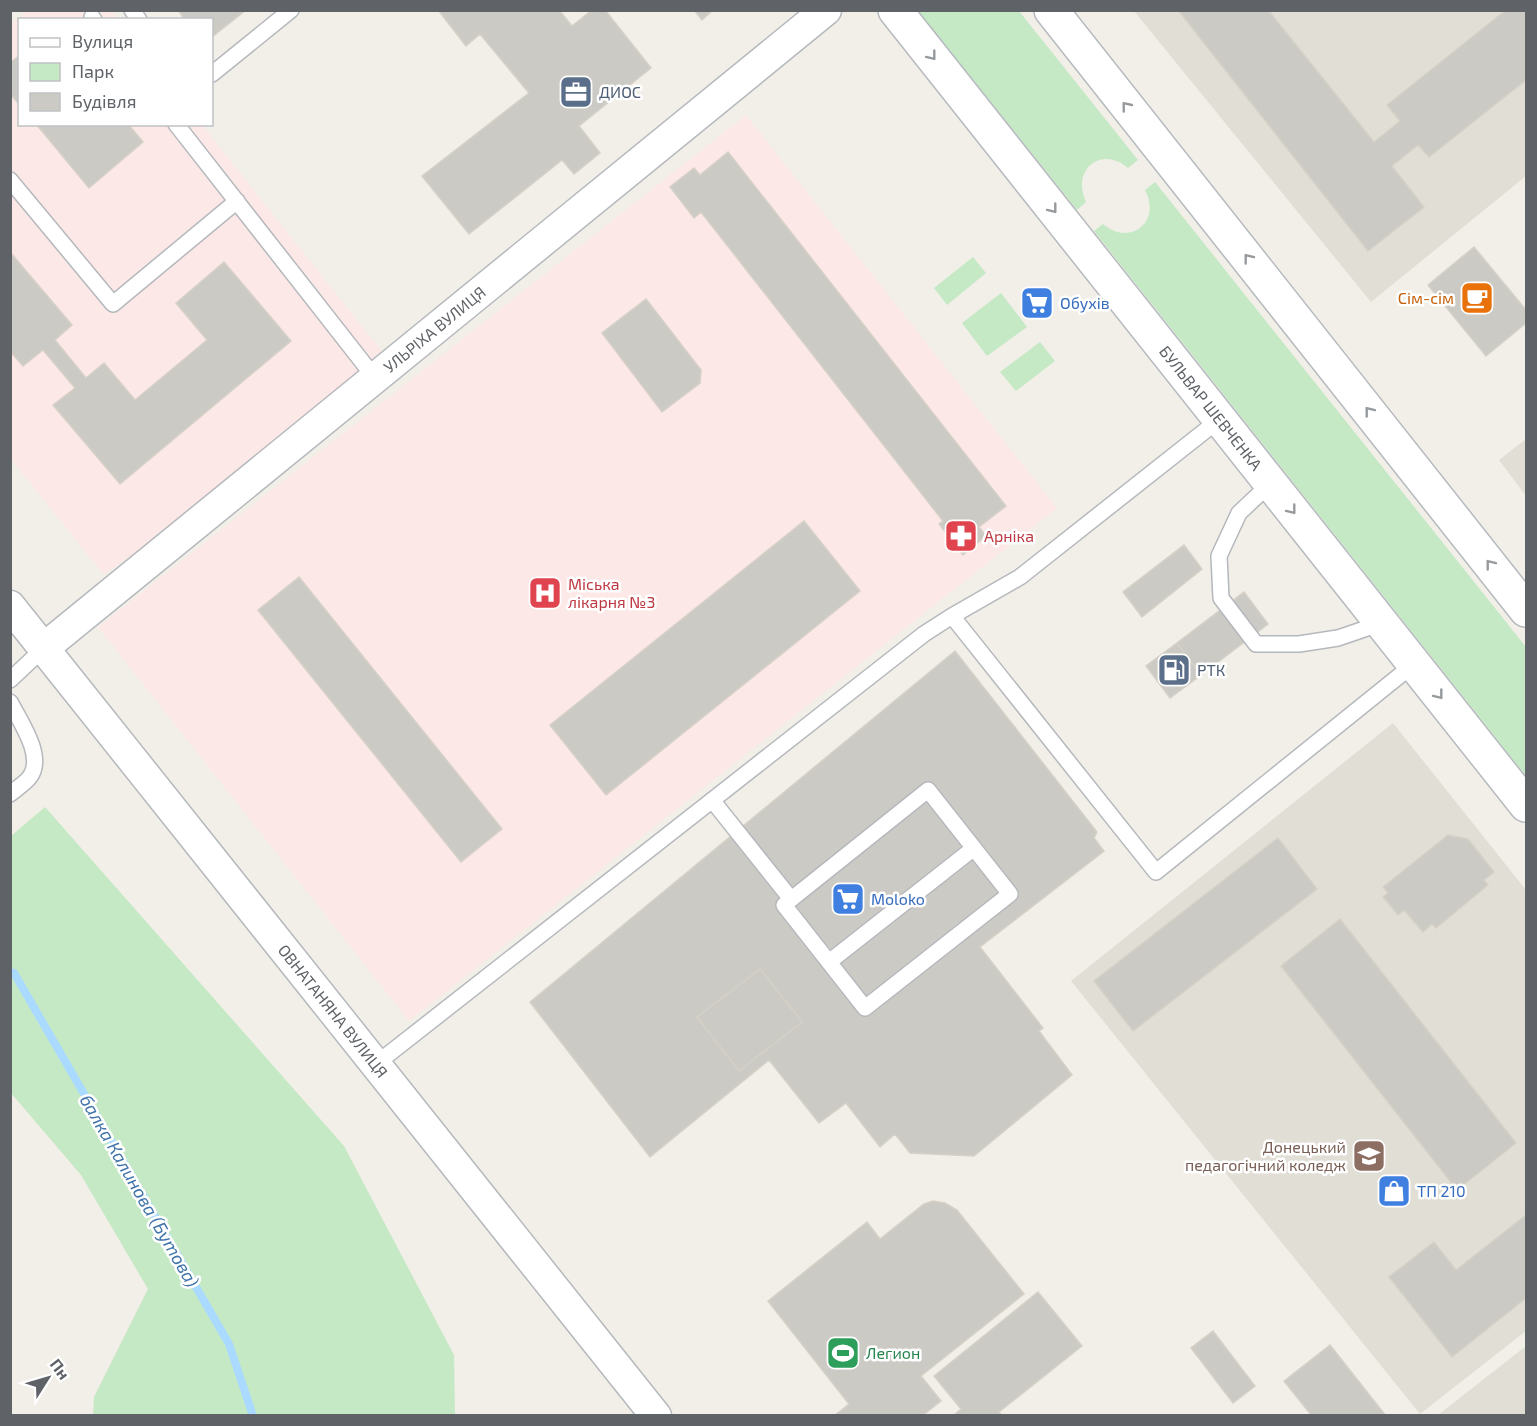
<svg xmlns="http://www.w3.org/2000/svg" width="1537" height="1426" font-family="'Exo 2',sans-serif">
<rect width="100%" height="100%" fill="#f1efe8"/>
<!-- education -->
<path fill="#e1ded6" d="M 1134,11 L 1526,11 L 1526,176 L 1371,302 Z
M 1526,439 L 1526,496 L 1499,460 Z
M 1393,723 L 1526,890 L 1526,1331 L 1420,1414 L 1071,981 Z
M 1526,1346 L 1526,1415 L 1438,1415 Z"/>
<!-- medical -->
<path fill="#fce8e6" d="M 27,11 L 112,11 L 119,19 L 20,20 L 20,124 L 202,125 L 392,364 L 104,575 L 11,459 L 11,24 Z
M 746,115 L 1057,508 L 409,1021 L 98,627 Z"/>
<!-- green -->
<path fill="#c5e8c5" d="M 918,11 L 1019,11 L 1138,160 L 1128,168 C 1101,145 1071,170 1086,202 L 1077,210 Z
M 1155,182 L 1526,647 L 1526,776 L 1094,231 L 1103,224 C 1130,247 1162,222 1145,190 Z
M 973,257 L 986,273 L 947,305 L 934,288 Z
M 1001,293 L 1027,327 L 987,356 L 962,323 Z
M 1040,342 L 1055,361 L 1016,391 L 1000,372 Z
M 45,807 L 344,1146 L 454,1355 L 455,1415 L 93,1415 L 94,1397 L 148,1289 L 81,1175 L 11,1093 L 11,836 Z"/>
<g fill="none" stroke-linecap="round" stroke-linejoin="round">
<!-- stream -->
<path stroke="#aadaff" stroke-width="8" d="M 10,972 L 14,973 L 229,1344 L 253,1416"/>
</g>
<!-- building -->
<path fill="#cccac5" stroke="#d6d1c6" stroke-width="1.5" d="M 178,10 L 246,10 L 212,37 L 212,20 L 185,20 Z
M 438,10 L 559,10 L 572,26 L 592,10 L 605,10 L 651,68 L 579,126 L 600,153 L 574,174 L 562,160 L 469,234 L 422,176 L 529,93 L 480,34 L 466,46 Z
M 694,10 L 713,10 L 702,20 Z
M 1178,10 L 1268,10 L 1374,142 L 1400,121 L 1387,105 L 1506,10 L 1523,10 L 1526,14 L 1526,80 L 1429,157 L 1418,145 L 1392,166 L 1424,207 L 1368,251 Z
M 20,55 L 20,105 L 10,94 L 10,63 Z
M 36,124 L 128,124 L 143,142 L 89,188 Z
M 728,152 L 1006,506 L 979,527 L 986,536 L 963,555 L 939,524 L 943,521 L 701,212 L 694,218 L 670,187 L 694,168 L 700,175 Z
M 1474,247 L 1526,310 L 1526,323 L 1486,356 L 1428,285 Z
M 10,252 L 72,325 L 55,340 L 86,378 L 104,363 L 135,400 L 207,340 L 176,303 L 224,262 L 291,341 L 120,484 L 53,405 L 75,388 L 43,350 L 23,366 L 10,351 Z
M 646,299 L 701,370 L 700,383 L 662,412 L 602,333 Z
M 804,521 L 860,591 L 606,795 L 550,725 Z
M 1184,545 L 1202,569 L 1142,617 L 1123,592 Z
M 299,577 L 502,829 L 461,862 L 258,610 Z
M 1244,592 L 1268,624 L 1201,675 L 1177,643 Z
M 1177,643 L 1201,675 L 1170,698 L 1146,666 Z
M 955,651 L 1097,832 L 1094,838 L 1104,851 L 980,947 L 1043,1028 L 1039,1031 L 1072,1075 L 974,1156 L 910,1153 L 895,1134 L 880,1147 L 846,1103 L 819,1123 L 769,1060 L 650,1157 L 530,1002 Z
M 1448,835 L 1468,839 L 1494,872 L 1484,880 L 1488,885 L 1436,928 L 1432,924 L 1423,932 L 1404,910 L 1398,915 L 1383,897 L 1388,893 L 1383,887 Z
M 1278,838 L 1317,889 L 1133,1031 L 1094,981 Z
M 1340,919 L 1516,1143 L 1457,1190 L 1281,966 Z
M 760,969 L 802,1022 L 739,1071 L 697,1017 Z
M 933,1201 L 945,1203 L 957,1210 L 1024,1294 L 921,1376 L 941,1401 L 922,1416 L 834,1416 L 849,1404 L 768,1301 L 867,1222 L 880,1239 L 924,1204 Z
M 1526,1215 L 1526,1298 L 1452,1357 L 1389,1277 L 1434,1242 L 1456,1270 Z
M 1038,1292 L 1082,1346 L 999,1412 L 1002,1416 L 953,1416 L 961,1409 L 934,1376 Z
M 1213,1331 L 1255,1386 L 1233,1403 L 1191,1348 Z
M 1330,1345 L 1386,1416 L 1312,1416 L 1284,1381 Z"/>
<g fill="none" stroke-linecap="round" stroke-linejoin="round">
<!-- lane casing -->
<g stroke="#b5b8bc" stroke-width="18">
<path id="lane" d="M 132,10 L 139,20
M 92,17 L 94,20
M 212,74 L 291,10
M 176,124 L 375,378
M 10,180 L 113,304 L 237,201
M 1271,483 L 1239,513 L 1219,556 L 1221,598 L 1256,644 L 1299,644 L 1338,638 L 1382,623
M 952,616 L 1156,872 L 1414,664
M 10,680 L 44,648
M 10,702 C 20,721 46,758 29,778 C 24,784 16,789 10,794
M 928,790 L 1010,894 L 865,1008 L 784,905 Z
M 712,800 L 791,899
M 829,962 L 974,848
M 376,1064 L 924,634 L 952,616 L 1020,577 L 1220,419"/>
</g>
<!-- street casing -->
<g stroke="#b5b8bc" stroke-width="33">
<g id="street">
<path id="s1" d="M 10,606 L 656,1416"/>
<path id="s2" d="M 44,648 L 826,10"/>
</g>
</g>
<!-- secondary casing -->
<g stroke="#b6babf" stroke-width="36">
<g id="secondary">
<path id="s3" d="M 895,10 L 1526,805"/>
<path d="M 1051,10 L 1526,610"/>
</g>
</g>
<!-- lane -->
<use href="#lane" stroke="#fff" stroke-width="15"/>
<!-- street -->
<use href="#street" stroke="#fff" stroke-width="30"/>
<!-- secondary -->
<use href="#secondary" stroke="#fff" stroke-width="33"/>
</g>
<!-- one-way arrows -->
<defs><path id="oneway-chevron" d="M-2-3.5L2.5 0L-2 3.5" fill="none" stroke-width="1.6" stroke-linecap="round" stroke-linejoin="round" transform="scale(1.5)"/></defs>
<g stroke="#979a9d">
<use href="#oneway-chevron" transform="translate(932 56) rotate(52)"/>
<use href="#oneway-chevron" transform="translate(1126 106) rotate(-129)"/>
<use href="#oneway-chevron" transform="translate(1053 209) rotate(52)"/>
<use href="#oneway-chevron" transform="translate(1248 258) rotate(-128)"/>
<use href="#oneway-chevron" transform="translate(1369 411) rotate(-128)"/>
<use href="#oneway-chevron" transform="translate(1292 510) rotate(52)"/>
<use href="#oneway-chevron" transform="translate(1490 564) rotate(-128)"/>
<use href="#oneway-chevron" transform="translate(1439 695) rotate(52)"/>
</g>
<!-- icons -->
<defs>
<g id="office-square" transform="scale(1.725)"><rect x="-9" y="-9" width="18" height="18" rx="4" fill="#5c6f8a" stroke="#fff"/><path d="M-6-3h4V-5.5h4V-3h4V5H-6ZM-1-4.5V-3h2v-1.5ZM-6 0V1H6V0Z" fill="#fff"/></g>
<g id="cafe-square" transform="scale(1.725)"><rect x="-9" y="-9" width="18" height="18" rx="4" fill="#e8710a" stroke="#fff"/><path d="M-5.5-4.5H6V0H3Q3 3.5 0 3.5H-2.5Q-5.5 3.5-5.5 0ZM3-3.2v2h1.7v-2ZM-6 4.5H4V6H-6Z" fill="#fff"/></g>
<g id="supermarket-square" transform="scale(1.725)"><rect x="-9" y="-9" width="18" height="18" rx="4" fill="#3f7fe0" stroke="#fff"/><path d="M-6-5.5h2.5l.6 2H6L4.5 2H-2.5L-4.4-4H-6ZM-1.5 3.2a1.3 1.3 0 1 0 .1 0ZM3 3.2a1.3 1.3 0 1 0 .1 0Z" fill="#fff"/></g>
<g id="pharmacy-square" transform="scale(1.725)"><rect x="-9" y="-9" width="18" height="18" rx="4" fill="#e0444e" stroke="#fff"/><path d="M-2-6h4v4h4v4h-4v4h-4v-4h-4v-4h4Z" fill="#fff"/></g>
<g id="hospital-square" transform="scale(1.725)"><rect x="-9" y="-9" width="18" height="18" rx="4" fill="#e0444e" stroke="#fff"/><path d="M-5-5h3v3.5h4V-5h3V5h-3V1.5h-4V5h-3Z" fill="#fff"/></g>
<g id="fuel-square" transform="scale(1.725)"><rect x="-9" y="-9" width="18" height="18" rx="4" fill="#5c6f8a" stroke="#fff"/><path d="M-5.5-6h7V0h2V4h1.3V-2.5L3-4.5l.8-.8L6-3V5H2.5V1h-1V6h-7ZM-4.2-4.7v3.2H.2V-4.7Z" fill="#fff"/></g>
<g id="university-square" transform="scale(1.725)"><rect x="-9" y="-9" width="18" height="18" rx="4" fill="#8d6e63" stroke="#fff"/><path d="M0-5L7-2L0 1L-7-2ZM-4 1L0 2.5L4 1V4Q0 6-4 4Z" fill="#fff"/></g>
<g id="shop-square" transform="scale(1.725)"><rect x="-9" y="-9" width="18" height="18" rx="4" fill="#3f7fe0" stroke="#fff"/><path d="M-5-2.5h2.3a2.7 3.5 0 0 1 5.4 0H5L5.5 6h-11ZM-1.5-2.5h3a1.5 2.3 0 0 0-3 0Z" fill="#fff"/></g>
<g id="stadium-square" transform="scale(1.725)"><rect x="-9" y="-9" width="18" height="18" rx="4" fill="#2e9e5b" stroke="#fff"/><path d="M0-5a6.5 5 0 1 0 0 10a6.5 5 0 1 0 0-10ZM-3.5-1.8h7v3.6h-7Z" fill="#fff"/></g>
</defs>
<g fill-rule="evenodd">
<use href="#office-square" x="576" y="92"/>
<use href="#cafe-square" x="1477" y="298"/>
<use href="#supermarket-square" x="1037" y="303"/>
<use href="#pharmacy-square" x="961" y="536"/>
<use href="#hospital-square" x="545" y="593"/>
<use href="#fuel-square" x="1174" y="670"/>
<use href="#supermarket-square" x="848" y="899"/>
<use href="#university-square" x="1369" y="1156"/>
<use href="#shop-square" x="1394" y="1191"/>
<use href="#stadium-square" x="843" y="1353"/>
</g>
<g text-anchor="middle" stroke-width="5" stroke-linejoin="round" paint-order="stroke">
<!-- service labels -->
<g font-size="16" fill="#4e5e75" stroke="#fff" text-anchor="start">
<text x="599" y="98">ДИОС</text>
<text x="1197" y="676">РТК</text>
</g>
<!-- food labels -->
<g font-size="16" fill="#c56008" stroke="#fff" text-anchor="end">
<text x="1454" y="304">Сім-сім</text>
</g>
<!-- shop labels -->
<g font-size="16" fill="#366cbe" stroke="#fff" text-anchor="start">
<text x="1060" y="309">Обухів</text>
<text x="871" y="905">Moloko</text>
<text x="1417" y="1197">ТП 210</text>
</g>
<!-- street labels -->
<g font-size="16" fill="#5f6368" stroke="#fff">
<text dy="6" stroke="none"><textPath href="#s2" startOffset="504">УЛЬРІХА ВУЛИЦЯ</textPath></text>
<text dy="6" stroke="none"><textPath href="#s3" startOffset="508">БУЛЬВАР ШЕВЧЕНКА</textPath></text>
<text dy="6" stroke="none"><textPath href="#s1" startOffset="518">ОВНАТАНЯНА ВУЛИЦЯ</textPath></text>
</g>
<!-- health labels -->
<g font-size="16" fill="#be3a42" stroke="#fff" text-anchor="start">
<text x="984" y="542">Арніка</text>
<text x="568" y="590">Міська<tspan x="568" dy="18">лікарня №3</tspan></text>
</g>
<!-- education labels -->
<g font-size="16" fill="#785e54" stroke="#fff" text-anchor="end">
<text x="1346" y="1153">Донецький<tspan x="1346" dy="18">педагогічний коледж</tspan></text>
</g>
<!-- leisure labels -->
<g font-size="16" fill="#27864d" stroke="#fff" text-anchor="start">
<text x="866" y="1359">Легион</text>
</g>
<!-- water labels -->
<g font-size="18" font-style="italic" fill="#4174aa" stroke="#fff">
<text transform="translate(139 1191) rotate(60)" y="6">балка Калинова (Бутова)</text>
</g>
</g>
<!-- border -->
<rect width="1537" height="1426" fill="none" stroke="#5f6368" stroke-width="24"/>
<!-- legend -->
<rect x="18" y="18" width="195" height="108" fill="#ffffff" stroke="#bfc1c3" stroke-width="1.5"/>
<rect x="30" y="38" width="30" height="9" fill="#ffffff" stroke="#bfc1c3" stroke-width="1.5"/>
<text x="72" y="48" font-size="18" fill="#5f6368">Вулиця</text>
<rect x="30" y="63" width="30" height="18" fill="#c5e8c5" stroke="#bfc1c3" stroke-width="1.5"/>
<text x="72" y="78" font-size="18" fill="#5f6368">Парк</text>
<rect x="30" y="93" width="30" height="18" fill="#cccac5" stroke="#bfc1c3" stroke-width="1.5"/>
<text x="72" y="108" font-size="18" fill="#5f6368">Будівля</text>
<!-- north arrow -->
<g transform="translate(48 1378) rotate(53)" stroke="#ffffff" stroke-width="4.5" paint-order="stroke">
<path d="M0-4.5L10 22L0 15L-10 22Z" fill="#5f6368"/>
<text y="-9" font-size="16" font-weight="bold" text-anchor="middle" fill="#5f6368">Пн</text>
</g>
</svg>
